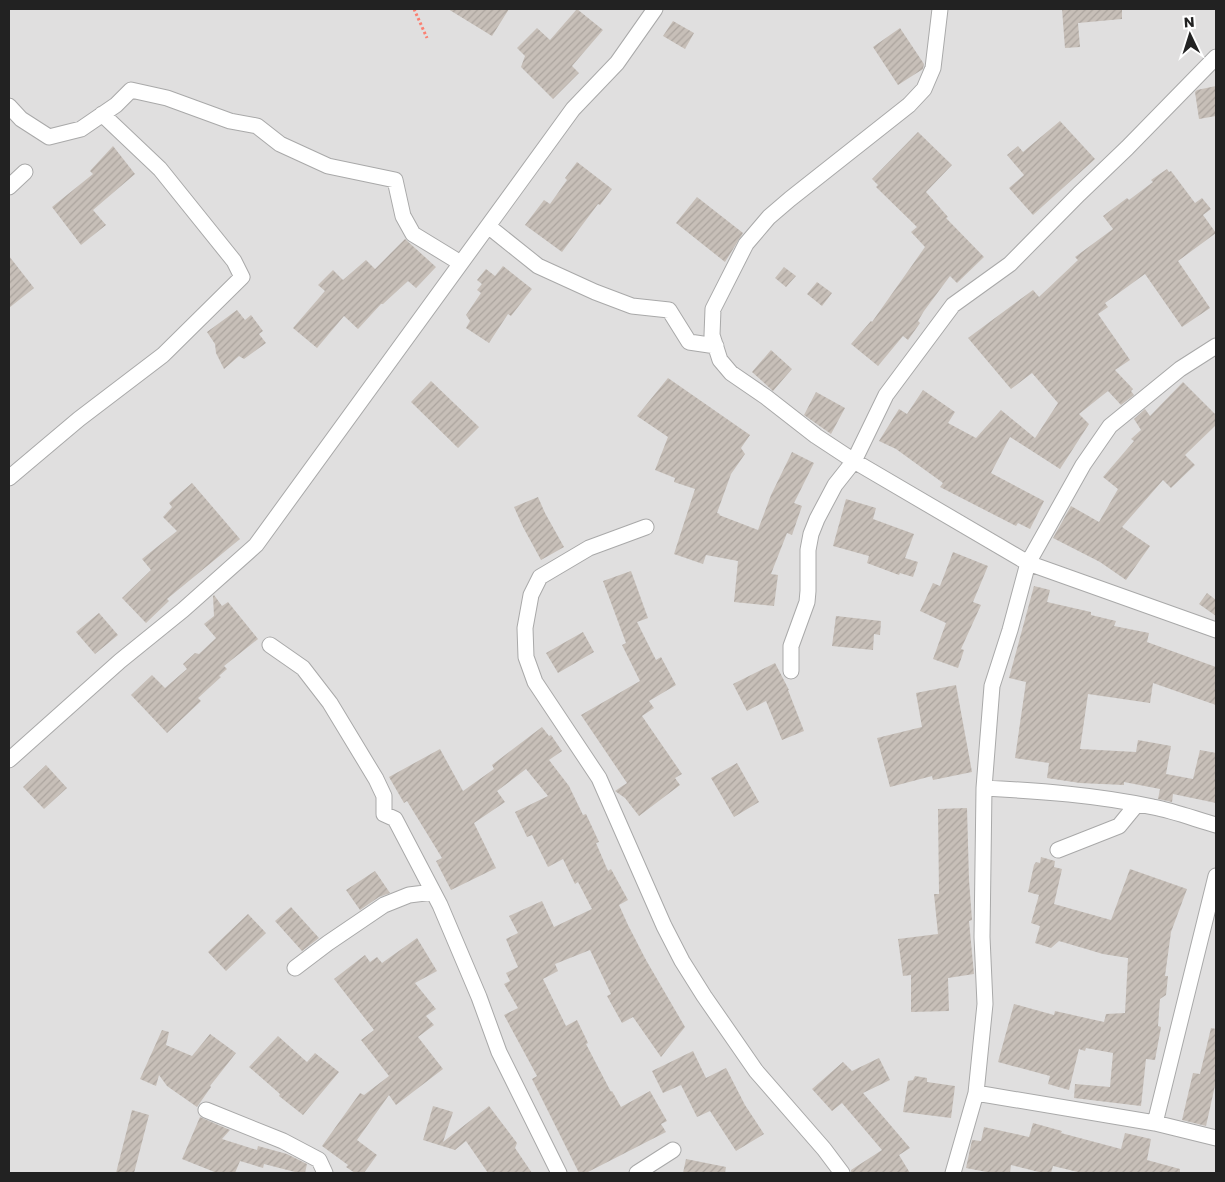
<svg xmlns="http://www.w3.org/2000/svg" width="1225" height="1182" font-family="Poppins,sans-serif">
<defs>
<pattern id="building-hatch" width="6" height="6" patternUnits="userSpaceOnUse" patternTransform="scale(1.25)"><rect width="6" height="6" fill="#c7bfb8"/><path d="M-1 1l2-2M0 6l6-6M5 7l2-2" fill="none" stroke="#aba49e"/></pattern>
</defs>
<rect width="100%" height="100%" fill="#f2efe9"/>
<!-- residential -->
<path fill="#e0dfdf" d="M 9,9 L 1216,9 L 1216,1173 L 9,1173 Z"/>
<!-- building -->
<path fill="url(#building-hatch)" d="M 448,9 L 509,9 L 492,36 Z
M 577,9 L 603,30 L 572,66 L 579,73 L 553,99 L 521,67 L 525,56 L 517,48 L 537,28 L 550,40 Z
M 1062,9 L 1122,9 L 1122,19 L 1078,23 L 1080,47 L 1065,48 Z
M 673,21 L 694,33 L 685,49 L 663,36 Z
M 900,28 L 924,64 L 923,69 L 898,85 L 873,47 Z
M 1216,86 L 1216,116 L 1199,119 L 1195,92 L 1197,90 Z
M 1060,121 L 1095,159 L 1033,215 L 1009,188 L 1024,175 L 1007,155 L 1018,146 L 1023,152 Z
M 918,132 L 952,165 L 926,192 L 948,217 L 946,218 L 984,257 L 957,283 L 950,276 L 924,311 L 918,321 L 920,323 L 908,340 L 903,336 L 878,366 L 851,344 L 871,321 L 872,322 L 925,247 L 911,232 L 917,227 L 876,187 L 878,185 L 872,179 Z
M 113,146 L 135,174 L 93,210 L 106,225 L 81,245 L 52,207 L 93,174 L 90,171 Z
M 577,162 L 612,189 L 600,205 L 598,204 L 562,252 L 525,225 L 544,200 L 550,204 L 567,180 L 565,178 Z
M 1167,169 L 1169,172 L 1171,171 L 1195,203 L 1202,198 L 1211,209 L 1203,215 L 1216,233 L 1178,261 L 1210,308 L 1182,327 L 1145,274 L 1105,303 L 1108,307 L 1098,314 L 1130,360 L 1115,370 L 1133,389 L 1131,391 L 1134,395 L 1121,405 L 1108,391 L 1079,414 L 1089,424 L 1060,469 L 1010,437 L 991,473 L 1044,501 L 1030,529 L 1018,523 L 1016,526 L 940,487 L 943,483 L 896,449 L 879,441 L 899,409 L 907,414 L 923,390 L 955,412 L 948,423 L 976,438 L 1001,410 L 1035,438 L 1058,403 L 1032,373 L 1011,389 L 968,338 L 1033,290 L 1039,297 L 1078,260 L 1075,257 L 1113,229 L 1103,216 L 1127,198 L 1129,200 L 1153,182 L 1151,180 Z
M 697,197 L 743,233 L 725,262 L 676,223 Z
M 405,239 L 436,267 L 416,288 L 408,281 L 383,304 L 381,304 L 358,329 L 344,316 L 317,348 L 293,328 L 325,291 L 318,285 L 333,270 L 343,280 L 366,260 L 375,269 Z
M 9,256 L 34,288 L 9,308 Z
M 503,266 L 532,289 L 511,316 L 508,314 L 489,343 L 466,328 L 470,321 L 466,315 L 481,293 L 477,290 L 482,284 L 477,280 L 486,269 L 495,276 Z
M 784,267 L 796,276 L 786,287 L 775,278 Z
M 817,282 L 832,293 L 822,306 L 807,294 Z
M 237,310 L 245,320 L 251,315 L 263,331 L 259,334 L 266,343 L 244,359 L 239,356 L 224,369 L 216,353 L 215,344 L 207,332 Z
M 771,350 L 792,369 L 773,391 L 752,372 Z
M 668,378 L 750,435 L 741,448 L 745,454 L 731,474 L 717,513 L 720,514 L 719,515 L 758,530 L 771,495 L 792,452 L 814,463 L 794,503 L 802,506 L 792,535 L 787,533 L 771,574 L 778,575 L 774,606 L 734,602 L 738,561 L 706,555 L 703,564 L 674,554 L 695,489 L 674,482 L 675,478 L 655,470 L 668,437 L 637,416 Z
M 431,381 L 479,427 L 458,448 L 411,402 Z
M 1183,382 L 1216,415 L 1216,425 L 1185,455 L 1195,465 L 1171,488 L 1163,480 L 1122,527 L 1150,546 L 1126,580 L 1100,562 L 1053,538 L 1071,506 L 1099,522 L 1118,489 L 1103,477 L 1134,441 L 1131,439 L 1141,430 L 1134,419 L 1145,409 L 1150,416 Z
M 816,392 L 845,408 L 831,434 L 804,415 Z
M 192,483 L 240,539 L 167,599 L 169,601 L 146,623 L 122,598 L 151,570 L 142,559 L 177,531 L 163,517 L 172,507 L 169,503 Z
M 538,497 L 545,513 L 564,547 L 541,560 L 523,527 L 514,507 Z
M 846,499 L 876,508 L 873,519 L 914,534 L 905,558 L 918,562 L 913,577 L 900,573 L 899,575 L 867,563 L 869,556 L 833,546 Z
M 953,552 L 988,566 L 973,602 L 981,605 L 961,649 L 964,650 L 958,668 L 933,659 L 946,623 L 920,611 L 933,583 L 940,586 Z
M 631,571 L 648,618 L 637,622 L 656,660 L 661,657 L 676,685 L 649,701 L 654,708 L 642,716 L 682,774 L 675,778 L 680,785 L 639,816 L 625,798 L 615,791 L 627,783 L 581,715 L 640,681 L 622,645 L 626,643 L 603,581 Z
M 1034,586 L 1050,590 L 1047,602 L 1091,612 L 1091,615 L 1116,621 L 1114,626 L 1149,633 L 1147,642 L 1216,667 L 1216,705 L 1153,683 L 1150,703 L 1088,694 L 1080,749 L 1136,752 L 1138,740 L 1171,746 L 1166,774 L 1193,779 L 1200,750 L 1216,753 L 1216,803 L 1173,794 L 1172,802 L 1158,799 L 1160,789 L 1124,782 L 1124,785 L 1080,783 L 1047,778 L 1049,763 L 1015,758 L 1026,682 L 1009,678 Z
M 1207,593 L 1216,600 L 1216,616 L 1199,604 Z
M 214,595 L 222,606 L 228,602 L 258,639 L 224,666 L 227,669 L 219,676 L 221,677 L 198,698 L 201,701 L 167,733 L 131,695 L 152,675 L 165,688 L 187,669 L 183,664 L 195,653 L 199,654 L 216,638 L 204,624 L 214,616 L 213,596 Z
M 99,613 L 118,635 L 95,654 L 76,632 Z
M 836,616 L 881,621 L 880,635 L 874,634 L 873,650 L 832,646 Z
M 583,632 L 594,652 L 558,673 L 546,653 Z
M 775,663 L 789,690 L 788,690 L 804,731 L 782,740 L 766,701 L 747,711 L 733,684 Z
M 956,685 L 972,772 L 933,780 L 932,776 L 890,787 L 877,738 L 922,727 L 916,693 Z
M 542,727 L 549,736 L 551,735 L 562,751 L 549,760 L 569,786 L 583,815 L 586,814 L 599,842 L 596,843 L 608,871 L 611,869 L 628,900 L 619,905 L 628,925 L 646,960 L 685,1027 L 661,1057 L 633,1017 L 622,1023 L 607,996 L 611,994 L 590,950 L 555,964 L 558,971 L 543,979 L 566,1026 L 577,1020 L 588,1043 L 586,1044 L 611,1092 L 612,1091 L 621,1107 L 650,1091 L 667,1121 L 661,1124 L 666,1132 L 586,1173 L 579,1173 L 532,1079 L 537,1076 L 504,1015 L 518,1008 L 504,984 L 510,981 L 506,973 L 518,967 L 506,939 L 518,933 L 509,916 L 542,901 L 554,927 L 592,909 L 578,882 L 575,884 L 563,859 L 548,867 L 532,835 L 527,837 L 515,812 L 548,796 L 526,769 L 497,791 L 505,802 L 474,823 L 496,868 L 451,890 L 436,861 L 442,858 L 407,801 L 404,803 L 389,777 L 440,749 L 463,791 L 494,769 L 492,765 Z
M 737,763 L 759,802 L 734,817 L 711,778 Z
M 46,765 L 67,788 L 44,809 L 23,787 Z
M 967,808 L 969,880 L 972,920 L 969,921 L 974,974 L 948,978 L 949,1011 L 911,1012 L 911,975 L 903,976 L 898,939 L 938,934 L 934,894 L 939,894 L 938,809 Z
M 1041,857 L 1055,861 L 1054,867 L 1062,869 L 1054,904 L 1111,920 L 1130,869 L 1187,889 L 1171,932 L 1165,976 L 1168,976 L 1166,995 L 1160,999 L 1158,1026 L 1161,1027 L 1155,1060 L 1146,1059 L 1141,1106 L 1074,1098 L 1075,1084 L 1110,1087 L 1113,1053 L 1086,1048 L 1085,1051 L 1079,1049 L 1069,1090 L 1048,1084 L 1050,1076 L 998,1062 L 1014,1004 L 1054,1015 L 1055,1011 L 1104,1022 L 1106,1014 L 1125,1013 L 1128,958 L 1103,954 L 1059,941 L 1051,948 L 1035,943 L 1040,926 L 1031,923 L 1039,895 L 1028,892 L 1034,865 L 1036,862 L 1040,863 Z
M 375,871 L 390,893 L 379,897 L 360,910 L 346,890 Z
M 291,907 L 319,938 L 302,951 L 275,921 Z
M 248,914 L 266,933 L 226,971 L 208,952 Z
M 417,938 L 437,971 L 415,983 L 436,1009 L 426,1016 L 434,1025 L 418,1037 L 443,1069 L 396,1105 L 389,1095 L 357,1140 L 377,1155 L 364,1173 L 355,1173 L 346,1167 L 348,1165 L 322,1146 L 360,1093 L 364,1095 L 389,1076 L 361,1040 L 374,1030 L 334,979 L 365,955 L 370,962 L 377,957 L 382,963 Z
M 1211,1028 L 1216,1029 L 1216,1081 L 1206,1126 L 1182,1120 L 1193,1073 L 1200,1074 Z
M 162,1030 L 169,1032 L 166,1045 L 192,1056 L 210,1034 L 236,1053 L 210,1086 L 211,1087 L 197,1107 L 167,1086 L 159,1075 L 156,1086 L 140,1079 Z
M 278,1036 L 307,1062 L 315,1053 L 339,1072 L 303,1115 L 279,1096 L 280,1094 L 249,1067 Z
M 693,1051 L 706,1078 L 726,1068 L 745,1105 L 764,1134 L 736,1151 L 710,1111 L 697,1117 L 681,1085 L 663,1093 L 652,1071 Z
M 879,1058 L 890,1080 L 863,1093 L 910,1148 L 899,1155 L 910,1173 L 851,1173 L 851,1170 L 882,1150 L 842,1103 L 832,1111 L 812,1089 L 843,1062 L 852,1071 Z
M 915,1076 L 927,1078 L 927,1082 L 955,1086 L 951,1118 L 903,1112 L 908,1081 L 913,1080 Z
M 433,1106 L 453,1112 L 443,1142 L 489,1106 L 517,1143 L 515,1148 L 532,1173 L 488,1173 L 466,1141 L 455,1150 L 423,1140 Z
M 132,1110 L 149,1115 L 134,1173 L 116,1173 Z
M 200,1117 L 230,1130 L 222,1139 L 257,1150 L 258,1146 L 287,1154 L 307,1164 L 305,1173 L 299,1173 L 264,1164 L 263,1168 L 240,1161 L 235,1173 L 217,1173 L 182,1159 Z
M 1033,1123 L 1062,1131 L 1061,1133 L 1121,1149 L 1125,1133 L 1151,1139 L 1147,1160 L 1180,1169 L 1180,1173 L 1082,1173 L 1053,1166 L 1051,1173 L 1043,1173 L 1011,1165 L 1010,1173 L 992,1173 L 966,1168 L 972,1140 L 981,1141 L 984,1127 L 1029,1137 Z
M 686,1159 L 726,1167 L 725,1173 L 683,1173 Z"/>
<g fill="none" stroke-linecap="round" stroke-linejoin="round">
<!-- minor casing -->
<g stroke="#a9a9a9" stroke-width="17">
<path id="minor" d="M 940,9 L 933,68 L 924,89 L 909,105 L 790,199 L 769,217 L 746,244 L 713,309 L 712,335 L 720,360 L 731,373 L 766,397 L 816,436 L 854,461 L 1028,563 L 1216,630
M 9,106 L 21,119 L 49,137 L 81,129 L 116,105 L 131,90 L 167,98 L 230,121 L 257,126 L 280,144 L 328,166 L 395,180 L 403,216 L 413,234 L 454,259
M 9,187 L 25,172
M 488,226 L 538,266 L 595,292 L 632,306 L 669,310 L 689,342 L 716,346
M 9,478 L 79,419 L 163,355 L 242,277 L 234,261 L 160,169 L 102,114
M 646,527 L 589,548 L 540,577 L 531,595 L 525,628 L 526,657 L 535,682 L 599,778 L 664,926 L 682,961 L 704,996 L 756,1071 L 824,1149 L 842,1173
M 270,645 L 303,668 L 330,703 L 376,779 L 384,796 L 384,814 L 395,819 L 440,905 L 479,997 L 499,1052 L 559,1173
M 791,671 L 791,646 L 807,602 L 808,591 L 808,550 L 811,534 L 817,519 L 835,485 L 854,461 L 886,395 L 953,305 L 1010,264 L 1079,194 L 1127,148 L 1216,57
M 9,760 L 120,661 L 183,610 L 256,545 L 573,109 L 617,63 L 655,9
M 984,788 C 1041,791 1097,795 1153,807 C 1174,811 1195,819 1216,825
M 1058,850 L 1119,826 L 1137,804
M 295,968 L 328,943 L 384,905 L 409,895 L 433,892
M 976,1093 L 1155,1123 L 1216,1138
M 206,1110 L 283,1141 L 319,1160 L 325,1173
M 1155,1123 L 1216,876
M 637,1173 L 673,1150
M 953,1173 L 976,1093 L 985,1004 L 982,937 L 984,788 L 992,686 L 1010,630 L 1028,563 L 1083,465 L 1110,426 L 1180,369 L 1216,346"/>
</g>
<!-- path -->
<path stroke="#fa8072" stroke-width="3" stroke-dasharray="2.5 2.5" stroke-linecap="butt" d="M 414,9 L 427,38"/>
<!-- minor -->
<use href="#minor" stroke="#fff" stroke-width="15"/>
</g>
<!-- border -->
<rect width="1225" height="1182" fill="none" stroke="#222222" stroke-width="20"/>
<!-- north arrow -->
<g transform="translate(1190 35) rotate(356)" stroke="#ffffff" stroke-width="4" paint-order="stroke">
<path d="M0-4L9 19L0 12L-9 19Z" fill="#222222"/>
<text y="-8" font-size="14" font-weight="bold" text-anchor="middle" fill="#222222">N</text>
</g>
</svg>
